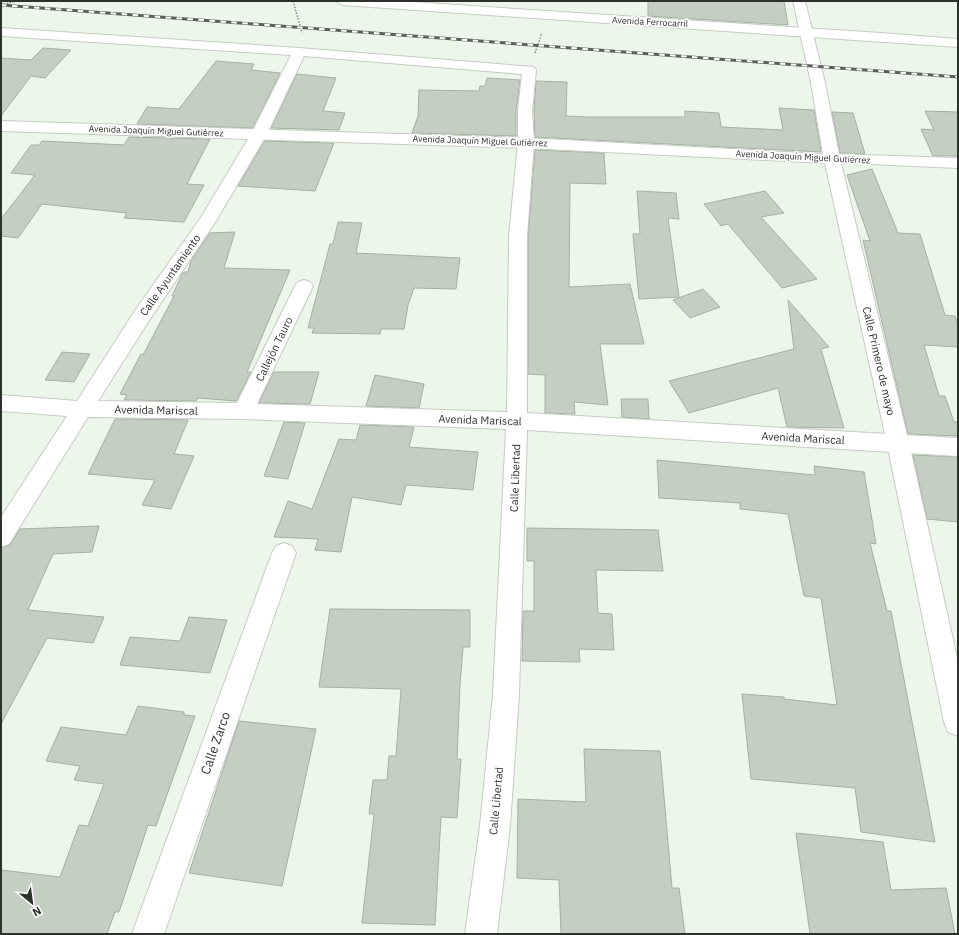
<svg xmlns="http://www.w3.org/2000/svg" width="959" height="935" font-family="'IBM Plex Sans',sans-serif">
<rect width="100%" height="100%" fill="#edf6ea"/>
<!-- building -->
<path fill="#c5cec2" stroke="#a6afa4" d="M 648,1 L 784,1 L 788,25 L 648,16 Z
M 43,48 L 71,50 L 45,78 L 31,76 L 1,116 L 1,58 L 31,60 Z
M 216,61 L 254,64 L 251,70 L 280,73 L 253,128 L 137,124 L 147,107 L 179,109 Z
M 297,74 L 336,78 L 323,111 L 345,113 L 339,130 L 271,128 Z
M 487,78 L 520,80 L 516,111 L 516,136 L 412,133 L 418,116 L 419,90 L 479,91 L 480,86 L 485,86 Z
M 536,81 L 567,82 L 566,116 L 587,117 L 685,117 L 685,111 L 719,113 L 721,127 L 783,130 L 779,108 L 814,110 L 821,152 L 535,137 L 534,111 Z
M 925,111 L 958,112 L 958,156 L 933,156 L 921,129 L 934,130 Z
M 832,112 L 853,113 L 865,154 L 840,153 Z
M 129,137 L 210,139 L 187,184 L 204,185 L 184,222 L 124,218 L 127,213 L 42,204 L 18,238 L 1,236 L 1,219 L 35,175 L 11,173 L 31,145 L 39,145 L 42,141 L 124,145 Z
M 265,141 L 334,143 L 315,191 L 238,186 Z
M 535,150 L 604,153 L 606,184 L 570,183 L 569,287 L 630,284 L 644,344 L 600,344 L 608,405 L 574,402 L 575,414 L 545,413 L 545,375 L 528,374 L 528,236 Z
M 872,169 L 898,233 L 920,234 L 945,315 L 955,316 L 958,325 L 958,347 L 924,345 L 939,396 L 945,396 L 954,422 L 958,422 L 958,436 L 908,434 L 863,240 L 870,241 L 847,175 Z
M 637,191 L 676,193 L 679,219 L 668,218 L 679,297 L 639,299 L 633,234 L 640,234 Z
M 765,191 L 784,213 L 761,217 L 817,279 L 782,288 L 728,224 L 721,226 L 704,204 Z
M 338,222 L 362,223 L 356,253 L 460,258 L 456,289 L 414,288 L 408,305 L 404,329 L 381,329 L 380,334 L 312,333 L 314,328 L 308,328 L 330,244 L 333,244 Z
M 235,232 L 224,268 L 290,270 L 247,372 L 251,372 L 236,401 L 198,398 L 196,401 L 124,400 L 127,395 L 120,394 L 141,354 L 143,355 L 174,296 L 172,296 L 182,274 L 184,272 L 188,272 L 191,261 L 210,233 Z
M 703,289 L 720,307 L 690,318 L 673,300 Z
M 788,300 L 829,347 L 821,349 L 844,428 L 787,427 L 778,388 L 689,413 L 669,381 L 794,349 Z
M 62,352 L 90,354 L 74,382 L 45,380 Z
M 274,372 L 319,372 L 310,404 L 259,403 Z
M 375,375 L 424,384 L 419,408 L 366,406 Z
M 621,399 L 648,399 L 649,419 L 622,417 Z
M 115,419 L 188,420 L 174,454 L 194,456 L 171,509 L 142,505 L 155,480 L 88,474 Z
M 284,422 L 305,423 L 288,479 L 264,476 Z
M 360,425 L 414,427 L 409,447 L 478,452 L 473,490 L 406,485 L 401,505 L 352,497 L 341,552 L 315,550 L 318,539 L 274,537 L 288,501 L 312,509 L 339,439 L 356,440 Z
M 913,455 L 958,457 L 958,522 L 927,519 Z
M 657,460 L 815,475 L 814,466 L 864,472 L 876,544 L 870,543 L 887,611 L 891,611 L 935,842 L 861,832 L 855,788 L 751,779 L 742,694 L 784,697 L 784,699 L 837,705 L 821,598 L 804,596 L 788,514 L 740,509 L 740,503 L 659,498 Z
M 99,526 L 92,552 L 53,554 L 28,610 L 104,617 L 93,643 L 47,638 L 1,724 L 1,548 L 10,545 L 20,529 Z
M 527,528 L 658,530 L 663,571 L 596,570 L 598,613 L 612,614 L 614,650 L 579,649 L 580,662 L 522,661 L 523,611 L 534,611 L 534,561 L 527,561 Z
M 330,609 L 470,610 L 470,647 L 463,647 L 460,685 L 457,759 L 461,759 L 457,818 L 441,817 L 435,925 L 362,923 L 374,814 L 369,814 L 373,780 L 387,780 L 389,756 L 396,756 L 401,689 L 319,687 Z
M 189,617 L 227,620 L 210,673 L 120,665 L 130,637 L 180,641 Z
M 138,706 L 184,712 L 184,715 L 195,716 L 156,826 L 148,825 L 119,912 L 115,912 L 107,934 L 1,934 L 1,870 L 60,877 L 79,825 L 88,826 L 104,784 L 74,780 L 80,766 L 46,761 L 61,727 L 126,735 Z
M 239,721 L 316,729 L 282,886 L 189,873 Z
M 584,749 L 660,751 L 672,888 L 679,888 L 685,934 L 561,934 L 559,880 L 517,878 L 518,799 L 586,802 Z
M 796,833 L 883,842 L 891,890 L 946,888 L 955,934 L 810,934 Z"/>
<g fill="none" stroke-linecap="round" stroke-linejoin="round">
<!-- street casing -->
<g stroke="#c3ccc0" stroke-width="2">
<path id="street" d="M 336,1 L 396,1 L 881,33 L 958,39 L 958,47 L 342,5 Z
M 1,28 L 299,48 L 534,67 L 536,70 L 532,111 L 534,143 L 527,236 L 527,413 L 958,438 L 958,456 L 527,430 L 519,694 L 510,826 L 497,934 L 465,934 L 480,826 L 493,694 L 506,429 L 243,419 L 88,417 L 9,544 L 1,547 L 1,517 L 67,416 L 1,411 L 1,395 L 77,401 L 136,309 L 200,219 L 251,134 L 291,55 L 1,36 ZM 304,56 L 522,74 L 518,111 L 518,143 L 509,236 L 507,412 L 257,404 L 313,286 L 310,282 L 304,280 L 298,282 L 295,286 L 237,403 L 98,401 L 150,319 L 216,221 L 267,134 Z
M 832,154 L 958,158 L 958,168 L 826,162 L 824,159 L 826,156 Z
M 284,543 L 292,546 L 296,553 L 164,934 L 132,934 L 272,553 L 276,546 Z"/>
</g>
<!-- secondary casing -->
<g stroke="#c3ccc0" stroke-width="2">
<path id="secondary" d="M 793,1 L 805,1 L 825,83 L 840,159 L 909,443 L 958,662 L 958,736 L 948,732 L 944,722 L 887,443 L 825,163 L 526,148 L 1,131 L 1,121 L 526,138 L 823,154 L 811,83 Z"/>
</g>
<!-- path -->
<path stroke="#8b9289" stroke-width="1.5" stroke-dasharray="1.5 1.5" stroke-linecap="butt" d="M 293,1 L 302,33
M 1,5 L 16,1
M 535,53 L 542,33"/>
<!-- street -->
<use href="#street" fill="#fff" fill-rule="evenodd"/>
<!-- secondary -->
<use href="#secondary" fill="#fff" fill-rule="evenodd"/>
<!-- rail casing -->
<g stroke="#5a6059" stroke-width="3">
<path id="rail" d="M 1,5 L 958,77"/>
</g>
<!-- rail -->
<use href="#rail" stroke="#fff" stroke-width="2" stroke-dasharray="5.5" stroke-linecap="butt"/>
</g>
<g text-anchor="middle" stroke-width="3.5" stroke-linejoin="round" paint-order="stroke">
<!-- far-street labels -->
<g font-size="9" fill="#2d312c" stroke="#fff">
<text transform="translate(650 22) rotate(3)" y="3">Avenida Ferrocarril</text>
<text transform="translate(156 131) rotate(2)" y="3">Avenida Joaquín Miguel Gutiérrez</text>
<text transform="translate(480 141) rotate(2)" y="3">Avenida Joaquín Miguel Gutiérrez</text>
<text transform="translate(803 157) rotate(3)" y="3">Avenida Joaquín Miguel Gutiérrez</text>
</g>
<!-- street labels -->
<g font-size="11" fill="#2d312c" stroke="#fff">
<text transform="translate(170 275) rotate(-55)" y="4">Calle Ayuntamiento</text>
<text transform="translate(274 349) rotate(-64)" y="4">Callejón Tauro</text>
<text transform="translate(879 361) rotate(77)" y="4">Calle Primero de mayo</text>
<text transform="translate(156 410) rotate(1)" y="4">Avenida Mariscal</text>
<text transform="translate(480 420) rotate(2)" y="4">Avenida Mariscal</text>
<text transform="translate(803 438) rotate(3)" y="4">Avenida Mariscal</text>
<text transform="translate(515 478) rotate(-88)" y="4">Calle Libertad</text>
<text transform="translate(496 801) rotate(-85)" y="4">Calle Libertad</text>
</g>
<!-- near-street labels -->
<g font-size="13" fill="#2d312c" stroke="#fff">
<text transform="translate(215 743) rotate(-71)" y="5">Calle Zarco</text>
</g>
</g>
<!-- border -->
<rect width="959" height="935" fill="none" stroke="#2d312c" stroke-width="4"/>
<!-- north arrow -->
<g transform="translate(32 903) rotate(151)" stroke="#ffffff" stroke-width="3" paint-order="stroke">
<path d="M0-3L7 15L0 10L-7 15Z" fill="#2d312c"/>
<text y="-6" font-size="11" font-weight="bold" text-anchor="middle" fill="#2d312c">N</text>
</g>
</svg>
